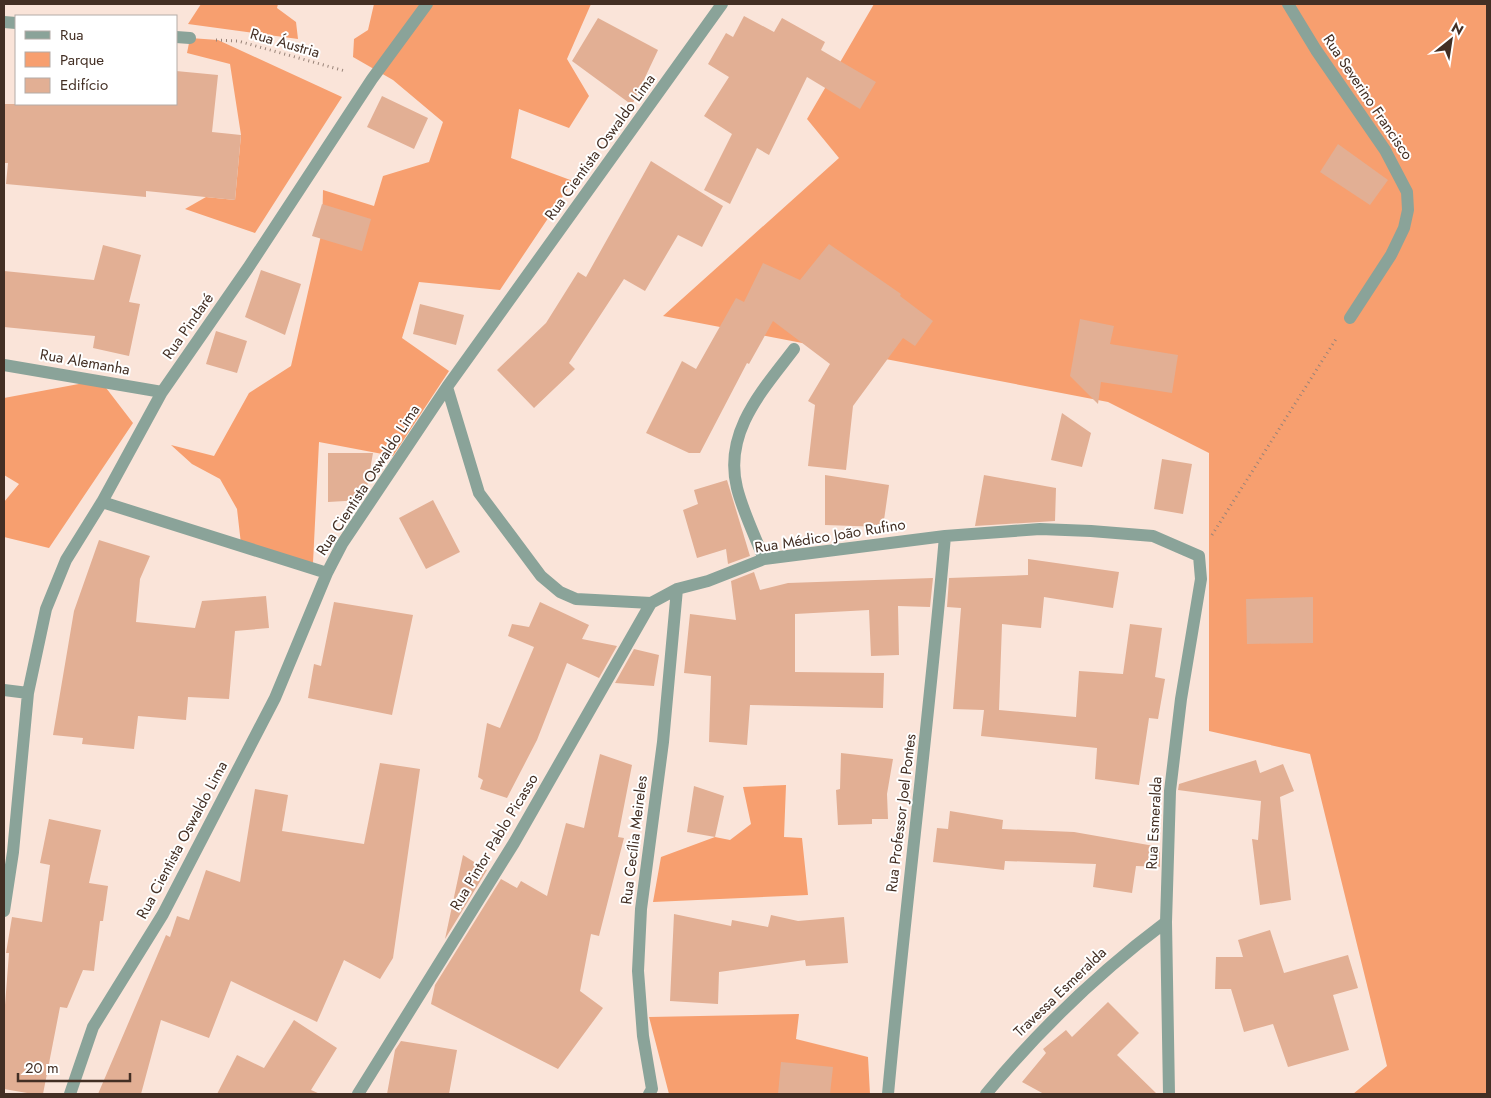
<svg xmlns="http://www.w3.org/2000/svg" width="1491" height="1098" font-family="Jost,sans-serif">
<rect width="100%" height="100%" fill="#fae4d9"/>
<!-- green -->
<path fill="#f79f6f" d="M 201,4 L 278,4 L 277,8 L 296,22 L 298,39 L 188,24 Z
M 374,4 L 591,4 L 567,59 L 589,96 L 569,128 L 519,109 L 511,158 L 573,181 L 500,290 L 419,282 L 402,338 L 449,371 L 393,456 L 319,442 L 313,563 L 241,544 L 237,509 L 220,479 L 192,464 L 171,445 L 214,456 L 249,393 L 291,366 L 322,231 L 323,190 L 374,206 L 383,176 L 429,162 L 443,122 L 393,80 L 353,57 L 354,39 L 368,30 Z
M 874,4 L 1487,4 L 1487,1094 L 1353,1094 L 1387,1066 L 1310,754 L 1209,731 L 1209,453 L 1108,402 L 663,316 L 839,158 L 807,119 Z
M 190,38 L 218,40 L 342,97 L 255,233 L 185,209 L 206,197 L 235,200 L 241,135 L 230,64 L 187,53 Z
M 100,380 L 133,423 L 49,548 L 4,537 L 4,502 L 19,484 L 4,475 L 4,398 Z
M 786,785 L 784,837 L 802,838 L 808,895 L 653,902 L 661,857 L 715,837 L 730,840 L 751,824 L 743,787 Z
M 799,1014 L 796,1039 L 868,1057 L 870,1094 L 669,1094 L 649,1017 Z"/>
<!-- building -->
<path fill="#e2af94" d="M 744,16 L 774,32 L 782,18 L 825,42 L 821,50 L 876,82 L 860,109 L 807,77 L 769,155 L 757,148 L 730,204 L 704,190 L 732,134 L 704,116 L 729,77 L 708,64 L 726,33 L 733,37 Z
M 598,18 L 658,50 L 632,105 L 572,61 Z
M 176,71 L 218,75 L 212,132 L 241,135 L 235,200 L 146,191 L 146,197 L 6,184 L 8,163 L 4,163 L 4,104 L 176,104 Z
M 382,96 L 428,118 L 414,149 L 367,127 Z
M 1338,144 L 1388,180 L 1370,205 L 1320,172 Z
M 651,161 L 723,206 L 702,247 L 678,235 L 645,291 L 624,279 L 569,363 L 575,369 L 534,408 L 497,370 L 546,323 L 578,272 L 586,277 Z
M 322,204 L 371,219 L 362,251 L 312,236 Z
M 829,244 L 901,294 L 900,296 L 933,321 L 915,346 L 903,338 L 853,406 L 846,470 L 808,466 L 815,405 L 808,401 L 830,364 L 773,321 L 749,364 L 747,363 L 700,453 L 689,453 L 646,433 L 682,361 L 696,369 L 736,298 L 744,302 L 763,263 L 800,280 Z
M 103,245 L 141,255 L 129,302 L 140,304 L 129,356 L 93,348 L 95,336 L 4,327 L 4,271 L 94,280 Z
M 261,270 L 301,284 L 285,335 L 245,317 Z
M 420,304 L 464,315 L 456,345 L 413,334 Z
M 1080,319 L 1114,326 L 1110,344 L 1178,355 L 1172,393 L 1101,382 L 1098,404 L 1070,376 Z
M 216,331 L 247,341 L 237,373 L 206,364 Z
M 1062,413 L 1091,433 L 1082,467 L 1051,460 Z
M 328,453 L 373,453 L 366,493 L 362,500 L 328,502 Z
M 1162,459 L 1192,464 L 1183,514 L 1154,509 Z
M 825,475 L 889,485 L 883,527 L 825,525 Z
M 984,475 L 1056,488 L 1055,521 L 975,526 Z
M 727,480 L 750,556 L 728,564 L 726,549 L 697,558 L 683,510 L 698,504 L 694,490 Z
M 433,500 L 460,552 L 426,569 L 399,518 Z
M 99,540 L 150,556 L 140,579 L 136,622 L 195,628 L 202,601 L 266,596 L 269,628 L 235,631 L 229,699 L 188,697 L 186,720 L 138,716 L 134,749 L 82,744 L 83,738 L 53,735 L 74,611 Z
M 1028,559 L 1119,572 L 1113,608 L 1044,597 L 1041,628 L 1002,624 L 999,710 L 1076,717 L 1079,671 L 1123,674 L 1130,624 L 1162,628 L 1155,677 L 1165,679 L 1158,719 L 1149,718 L 1139,785 L 1095,779 L 1097,748 L 981,736 L 984,710 L 953,709 L 961,608 L 947,607 L 949,578 L 1028,575 Z
M 754,572 L 760,590 L 788,583 L 933,578 L 930,607 L 898,606 L 899,655 L 871,656 L 869,610 L 795,614 L 795,672 L 884,673 L 883,708 L 750,705 L 747,745 L 709,742 L 711,676 L 684,673 L 690,614 L 736,620 L 731,581 Z
M 1313,597 L 1313,643 L 1247,644 L 1246,599 Z
M 334,602 L 413,615 L 392,715 L 308,698 L 314,664 L 321,666 Z
M 540,602 L 589,625 L 582,639 L 617,646 L 599,678 L 567,663 L 537,740 L 507,798 L 480,789 L 483,780 L 478,777 L 487,723 L 500,728 L 534,647 L 508,636 L 512,624 L 529,627 Z
M 634,649 L 659,655 L 654,686 L 615,683 Z
M 841,753 L 893,759 L 887,794 L 888,819 L 872,819 L 872,824 L 838,825 L 836,790 L 840,789 Z
M 600,754 L 632,765 L 618,837 L 624,838 L 599,936 L 591,934 L 580,991 L 603,1008 L 558,1069 L 431,1004 L 435,985 L 501,879 L 517,888 L 521,881 L 547,896 L 566,823 L 584,828 Z
M 1256,760 L 1260,773 L 1283,764 L 1294,791 L 1280,797 L 1291,900 L 1260,905 L 1252,839 L 1258,840 L 1261,801 L 1178,790 L 1179,784 Z
M 380,763 L 420,769 L 393,958 L 380,979 L 344,960 L 317,1022 L 231,981 L 209,1038 L 161,1020 L 141,1094 L 98,1094 L 166,935 L 170,937 L 177,916 L 189,920 L 206,870 L 240,882 L 255,789 L 288,795 L 282,831 L 364,844 Z
M 694,786 L 724,796 L 715,837 L 687,832 Z
M 950,811 L 1003,820 L 1002,829 L 1074,832 L 1160,847 L 1160,867 L 1136,866 L 1132,893 L 1093,887 L 1096,864 L 1005,861 L 1004,870 L 933,862 L 937,828 L 948,829 Z
M 49,819 L 101,830 L 89,883 L 108,886 L 103,921 L 100,921 L 94,971 L 83,970 L 67,1008 L 60,1007 L 43,1094 L 33,1094 L 4,1089 L 4,1018 L 9,953 L 6,953 L 12,917 L 42,922 L 50,865 L 40,863 Z
M 463,855 L 487,870 L 445,939 Z
M 674,914 L 731,926 L 732,920 L 768,927 L 771,915 L 798,921 L 844,917 L 848,963 L 806,966 L 805,960 L 719,972 L 718,1004 L 670,1001 Z
M 1270,930 L 1284,973 L 1348,955 L 1358,988 L 1333,995 L 1349,1050 L 1288,1067 L 1273,1024 L 1244,1032 L 1231,989 L 1215,989 L 1216,957 L 1243,957 L 1238,940 Z
M 1108,1002 L 1139,1033 L 1117,1055 L 1157,1094 L 1044,1094 L 1022,1082 L 1046,1053 L 1043,1049 L 1066,1030 L 1072,1037 Z
M 294,1020 L 337,1048 L 311,1090 L 320,1094 L 217,1094 L 237,1055 L 264,1068 Z
M 401,1041 L 457,1050 L 449,1094 L 387,1094 L 395,1050 Z
M 781,1062 L 833,1067 L 830,1094 L 778,1094 Z"/>
<g fill="none" stroke-linecap="round" stroke-linejoin="round">
<!-- path -->
<path stroke="#988378" stroke-width="3" stroke-dasharray="1 4" stroke-linecap="butt" d="M 216,40 L 238,41 L 345,71
M 1212,535 L 1336,339"/>
<!-- minor -->
<path stroke="#8aa399" stroke-width="12" d="M 1288,4 L 1316,50 L 1385,150 L 1407,192 L 1408,210 L 1404,228 L 1391,255 L 1350,318
M 4,22 L 16,23
M 176,37 L 190,38
M 4,365 L 162,392
M 447,387 L 479,493 L 541,576 L 560,592 L 576,599 L 651,603 L 677,589 L 708,581 L 764,559 L 945,536 L 1040,529 L 1091,531 L 1153,536 L 1199,556 L 1201,579 L 1181,699 L 1170,791 L 1166,922 L 1169,1094
M 102,502 L 327,573
M 764,559 C 755,536 743,512 737,488 C 723,432 763,390 794,349
M 4,690 L 28,693
M 4,911 L 13,852 L 28,693 L 46,609 L 66,560 L 102,502 L 162,392 L 248,268 L 372,79 L 427,4
M 70,1094 L 93,1027 L 163,914 L 275,698 L 327,573 L 342,544 L 447,387 L 722,4
M 358,1094 L 514,843 L 651,603
M 649,1094 L 652,1089 L 643,1036 L 638,971 L 641,909 L 663,742 L 677,589
M 888,1094 C 905,908 929,722 945,536
M 986,1094 C 1039,1030 1099,972 1166,922"/>
</g>
<g text-anchor="middle" stroke-width="4" stroke-linejoin="round" paint-order="stroke">
<!-- street labels -->
<g font-size="15" fill="#432f24" stroke="#fff">
<text transform="translate(285 43) rotate(16)" y="5">Rua Áustria</text>
<text transform="translate(1368 97) rotate(56)" y="5">Rua Severino Francisco</text>
<text transform="translate(600 147) rotate(-54)" y="5">Rua Cientista Oswaldo Lima</text>
<text transform="translate(188 326) rotate(-55)" y="5">Rua Pindaré</text>
<text transform="translate(85 362) rotate(10)" y="5">Rua Alemanha</text>
<text transform="translate(368 480) rotate(-57)" y="5">Rua Cientista Oswaldo Lima</text>
<text transform="translate(830 536) rotate(-9)" y="5">Rua Médico João Rufino</text>
<text transform="translate(901 813) rotate(-83)" y="5">Rua Professor Joel Pontes</text>
<text transform="translate(1154 823) rotate(-87)" y="5">Rua Esmeralda</text>
<text transform="translate(182 840) rotate(-62)" y="5">Rua Cientista Oswaldo Lima</text>
<text transform="translate(634 840) rotate(-83)" y="5">Rua Cecília Meireles</text>
<text transform="translate(494 842) rotate(-59)" y="5">Rua Pintor Pablo Picasso</text>
<text transform="translate(1060 992) rotate(-44)" y="5">Travessa Esmeralda</text>
</g>
</g>
<!-- border -->
<rect width="1491" height="1098" fill="none" stroke="#432f24" stroke-width="10"/>
<!-- legend -->
<rect x="15" y="15" width="162" height="90" fill="#ffffff" stroke="#b4aca7"/>
<rect x="25" y="31" width="25" height="8" fill="#8aa399" stroke="#b4aca7"/>
<text x="60" y="40" font-size="15" fill="#432f24">Rua</text>
<rect x="25" y="52" width="25" height="15" fill="#f79f6f" stroke="#b4aca7"/>
<text x="60" y="65" font-size="15" fill="#432f24">Parque</text>
<rect x="25" y="78" width="25" height="15" fill="#e2af94" stroke="#b4aca7"/>
<text x="60" y="90" font-size="15" fill="#432f24">Edifício</text>
<!-- north arrow -->
<g transform="translate(1451 40) rotate(30)" stroke="#ffffff" stroke-width="4" paint-order="stroke">
<path d="M0-4L9 19L0 12L-9 19Z" fill="#432f24"/>
<text y="-8" font-size="14" font-weight="bold" text-anchor="middle" fill="#432f24">N</text>
</g>
<!-- scale -->
<path d="M18 1073v8h112v-8" fill="none" stroke="#432f24" stroke-width="2.5"/>
<text x="25" y="1073" font-size="15" fill="#432f24" stroke="#ffffff" stroke-width="4" paint-order="stroke">20 m</text>
</svg>
